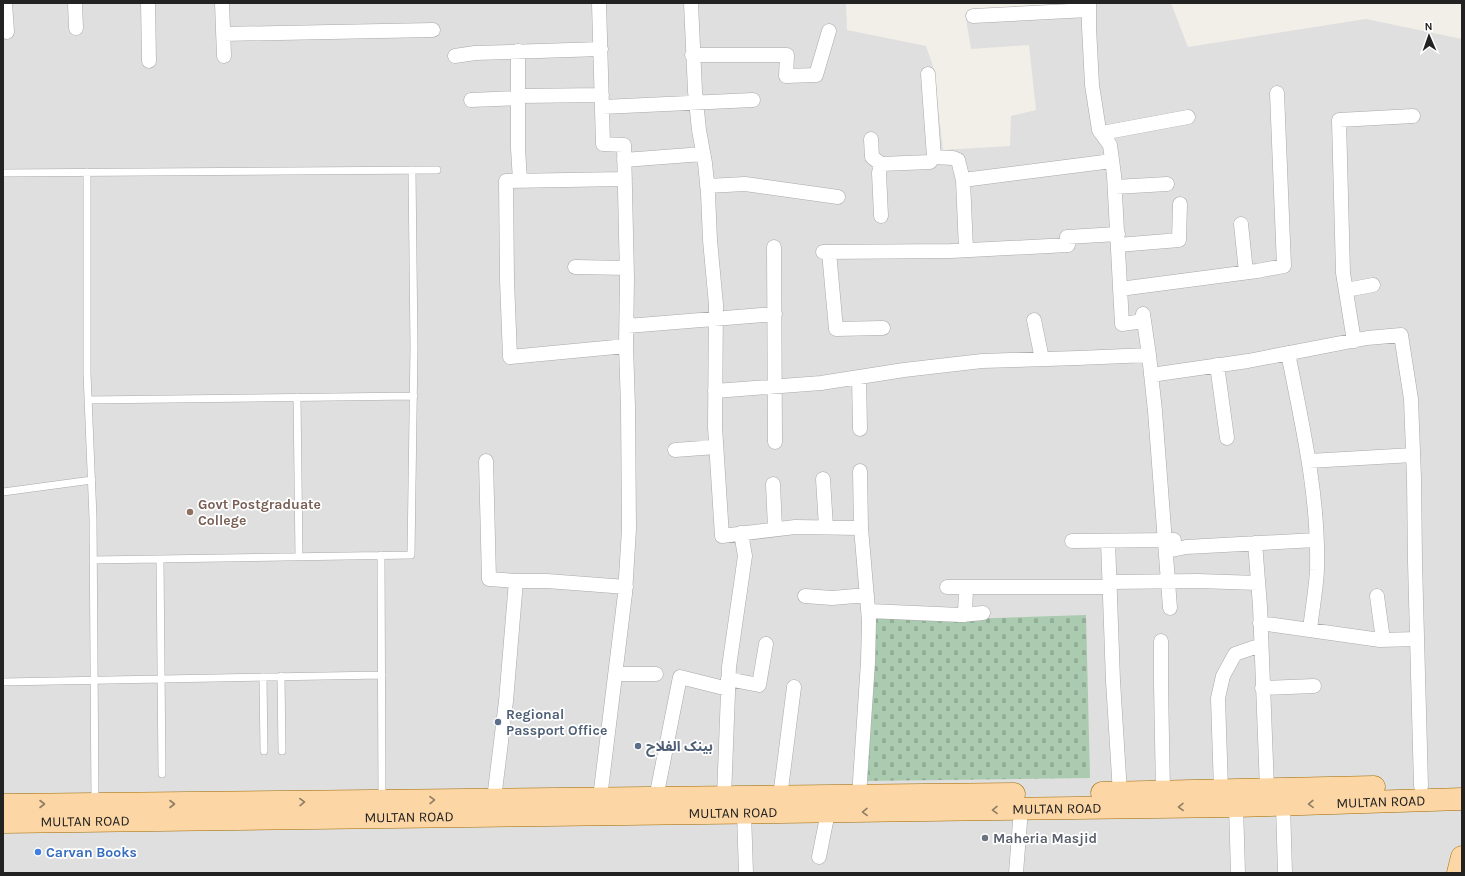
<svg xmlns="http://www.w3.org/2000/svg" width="1465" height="876" font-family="Karla,'Noto Sans Arabic',sans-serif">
<defs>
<pattern id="cemetery-stones" width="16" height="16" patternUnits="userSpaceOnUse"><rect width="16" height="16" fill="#aacbaf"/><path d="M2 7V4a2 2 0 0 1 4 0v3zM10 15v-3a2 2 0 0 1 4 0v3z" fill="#92ae96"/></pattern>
</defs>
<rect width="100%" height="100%" fill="#f2efe9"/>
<!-- residential -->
<path fill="#e0dfdf" d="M 3,3 L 846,3 L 847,30 L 926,46 L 934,69 L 943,150 L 1010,146 L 1011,116 L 1036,110 L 1029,45 L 971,49 L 965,13 L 1070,4 L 1071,3 L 1171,3 L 1188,47 L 1366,19 L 1462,39 L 1462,873 L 3,873 Z"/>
<!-- cemetery -->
<path fill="url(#cemetery-stones)" d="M 1086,615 L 1090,778 L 864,781 L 873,616 L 966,619 Z"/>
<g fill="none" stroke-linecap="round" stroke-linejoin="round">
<!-- lane casing -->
<g stroke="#a9a9a9" stroke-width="8">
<path id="lane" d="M 87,172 L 87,373 L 93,518 L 95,802
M 3,173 L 437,170
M 297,397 L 299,557
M 88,400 L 414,396
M 3,492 L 92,480
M 381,555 L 382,799
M 160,559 L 162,774
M 93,560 L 411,555 L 414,347 L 412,170
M 281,676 L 282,751
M 263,677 L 264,751
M 3,682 L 382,675"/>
</g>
<!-- street casing -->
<g stroke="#a9a9a9" stroke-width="15">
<path id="street" d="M 5,3 L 7,32
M 75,3 L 76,28
M 148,3 L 149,61
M 222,3 L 224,56
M 599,3 L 603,144 L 624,145 L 627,278 L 626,346 L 628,407 L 629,529 L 625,594 L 600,798
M 691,3 L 695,91 L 699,130 L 705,163 L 708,193 L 710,240 L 716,305 L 715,427 L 722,536 L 795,527 L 861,528
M 1089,3 L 1089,27 L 1092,85 L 1099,130 L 1110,145 L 1114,175 L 1122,324 L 1144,321
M 973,16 L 1089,10
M 223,34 L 433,30
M 518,51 L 518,148 L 520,181
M 692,55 L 787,55 L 786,76 L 816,75 L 829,31
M 455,56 L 475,53 L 601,49
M 519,96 L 602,95
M 471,100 L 519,98
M 602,107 L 753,100
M 1102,133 L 1188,117
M 871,139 L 872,157 L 881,164 L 879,173 L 881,216
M 934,157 L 953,158 L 958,160 L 963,180 L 966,250
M 624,160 L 703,154
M 881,164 L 930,162 L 934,157 L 928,74
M 625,179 L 506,181 L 507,280 L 510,357 L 626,346
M 963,180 L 1112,161
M 707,186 L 745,184 L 838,197
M 1115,187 L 1167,184
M 1241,224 L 1246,272
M 1118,245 L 1179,240 L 1180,204
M 774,247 L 775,442
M 823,252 L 951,251 L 1068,245 L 1067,237 L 1118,234
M 829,252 L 836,329 L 883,328
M 575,267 L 627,268
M 1120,289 L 1257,271 L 1284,266 L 1277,93
M 1346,290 L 1373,285
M 1143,314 L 1149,355 L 1155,411 L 1170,608
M 1034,320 L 1042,359
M 627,326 L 775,314
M 1354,341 L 1343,273 L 1339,120 L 1413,116
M 1288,353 C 1302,424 1319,496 1317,570 C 1316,590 1312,610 1310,630
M 1217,365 L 1227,438
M 1151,375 L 1248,361 L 1367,338 L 1401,335 L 1411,399 L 1414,478 L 1415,562 L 1421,786
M 859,377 L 860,429
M 715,391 L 821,383 L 904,370 L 982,361 L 1078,358 L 1149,355
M 675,450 L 716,447
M 486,461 L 489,579 L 516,581 L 547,581 L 626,587
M 1309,461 L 1413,455
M 823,479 L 826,527
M 773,484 L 775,528
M 1072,541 L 1174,540
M 1108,541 L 1113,681 L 1120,793
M 1255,543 L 1260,606 L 1267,789
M 1167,551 L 1186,547 L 1316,540
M 1110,582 L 1198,581 L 1258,583
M 947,587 L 1110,587
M 805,596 L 832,598 L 867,595
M 1377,596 L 1383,640
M 869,611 L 961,615 L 983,613
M 965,615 L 966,587
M 1260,623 L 1380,640 L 1417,639
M 1161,641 L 1161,684 L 1163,792
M 616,674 L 656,674
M 728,679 L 759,685 L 766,644
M 1262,688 L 1314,686
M 1221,790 L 1218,698 L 1223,676 L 1235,654 L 1261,645
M 859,796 L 868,662 L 869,621 L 861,528 L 860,471
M 724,797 L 729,667 L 745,556 L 741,533
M 780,797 L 794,687
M 656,798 L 680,677 L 728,689
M 494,799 L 506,701 L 516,581
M 1283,805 L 1285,873
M 1236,806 L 1238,873
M 744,813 L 746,873
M 819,857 L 828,812
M 1016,873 L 1021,809"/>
</g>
<!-- primary casing -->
<g stroke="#a06b00" stroke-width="23">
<g id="primary">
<path d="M 1102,793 L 1374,787"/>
<path d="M 3,805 L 1014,794"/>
<path id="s1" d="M 3,822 L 1236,806 L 1462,799"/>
<path d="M 1458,873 L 1462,857"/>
</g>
</g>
<!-- lane -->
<use href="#lane" stroke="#fff" stroke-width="7"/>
<!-- street -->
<use href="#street" stroke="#fff" stroke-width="14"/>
<!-- primary -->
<use href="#primary" stroke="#fcd6a4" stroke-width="22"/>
</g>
<!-- one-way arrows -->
<defs><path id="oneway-chevron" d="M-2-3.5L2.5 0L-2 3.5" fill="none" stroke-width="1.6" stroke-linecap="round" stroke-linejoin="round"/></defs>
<g stroke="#8f7c63">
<use href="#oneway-chevron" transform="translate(432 800) rotate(-1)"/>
<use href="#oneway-chevron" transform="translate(302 802) rotate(-1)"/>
<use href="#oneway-chevron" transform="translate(42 804)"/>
<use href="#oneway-chevron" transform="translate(172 804)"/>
<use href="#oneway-chevron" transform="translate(1311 804) rotate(178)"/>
<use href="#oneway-chevron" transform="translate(1181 807) rotate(179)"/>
<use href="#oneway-chevron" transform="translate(995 810) rotate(179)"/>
<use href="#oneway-chevron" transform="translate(865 812) rotate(179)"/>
</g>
<!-- markers -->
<circle fill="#8d6e63" stroke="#fff" stroke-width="1.5" cx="190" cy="512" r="4"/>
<g fill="#5c6f8a" stroke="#fff" stroke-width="1.5">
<circle cx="498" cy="722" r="4"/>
<circle cx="638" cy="746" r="4"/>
</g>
<circle fill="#6b7280" stroke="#fff" stroke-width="1.5" cx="985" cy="838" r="4"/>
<circle fill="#3f7fe0" stroke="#fff" stroke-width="1.5" cx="38" cy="852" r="4"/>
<g text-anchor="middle" stroke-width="3.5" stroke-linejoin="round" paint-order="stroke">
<!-- education labels -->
<g font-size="14" font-weight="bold" fill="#785e54" stroke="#fff" text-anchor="start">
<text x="198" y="509">Govt Postgraduate<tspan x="198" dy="16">College</tspan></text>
</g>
<!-- service labels -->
<g font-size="14" font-weight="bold" fill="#4e5e75" stroke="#fff" text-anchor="start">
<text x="506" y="719">Regional<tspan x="506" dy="16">Passport Office</tspan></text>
<text x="646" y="751">بینک الفلاح</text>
</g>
<!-- street labels -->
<g font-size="14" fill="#222" stroke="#fff">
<text dy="5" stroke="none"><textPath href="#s1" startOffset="1378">MULTAN ROAD</textPath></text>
<text dy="5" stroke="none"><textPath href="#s1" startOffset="1054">MULTAN ROAD</textPath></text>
<text dy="5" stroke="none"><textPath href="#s1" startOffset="730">MULTAN ROAD</textPath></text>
<text dy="5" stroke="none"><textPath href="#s1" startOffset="406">MULTAN ROAD</textPath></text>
<text dy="5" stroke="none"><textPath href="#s1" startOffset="82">MULTAN ROAD</textPath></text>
</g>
<!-- worship labels -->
<g font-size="14" font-weight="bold" fill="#5b616d" stroke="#fff" text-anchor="start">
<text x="993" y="843">Maheria Masjid</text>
</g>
<!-- shop labels -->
<g font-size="14" font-weight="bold" fill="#366cbe" stroke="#fff" text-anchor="start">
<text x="46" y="857">Carvan Books</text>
</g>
</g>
<!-- border -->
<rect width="1465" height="876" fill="none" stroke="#222222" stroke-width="8"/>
<!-- north arrow -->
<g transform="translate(1429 36) rotate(358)" stroke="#ffffff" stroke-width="3" paint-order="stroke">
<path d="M0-3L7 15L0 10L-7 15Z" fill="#222222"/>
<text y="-6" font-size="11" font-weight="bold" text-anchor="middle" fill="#222222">N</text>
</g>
</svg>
